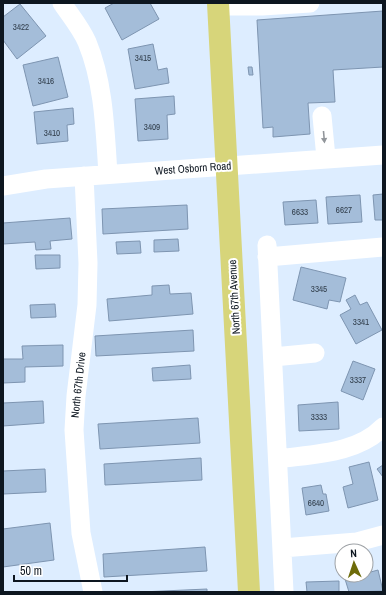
<svg xmlns="http://www.w3.org/2000/svg" width="386" height="595" font-family="'Archivo Narrow',sans-serif">
<rect width="100%" height="100%" fill="#ddedff"/>
<!-- building -->
<path fill="#a4bdd9" stroke="#7e95b1" d="M 114,3 L 150,3 L 159,19 L 122,40 L 105,8 Z
M 20,4 L 46,36 L 17,59 L 3,40 L 3,17 Z
M 383,11 L 383,67 L 333,70 L 335,102 L 308,103 L 310,134 L 273,137 L 273,127 L 263,128 L 257,20 Z
M 153,44 L 158,70 L 167,68 L 169,83 L 135,89 L 128,49 Z
M 58,57 L 68,97 L 33,106 L 23,65 Z
M 248,67 L 252,67 L 253,75 L 249,75 Z
M 174,96 L 175,114 L 167,115 L 168,139 L 138,141 L 135,99 Z
M 73,108 L 74,124 L 67,125 L 68,141 L 37,144 L 34,112 Z
M 383,194 L 383,220 L 375,220 L 373,195 Z
M 360,195 L 362,222 L 328,224 L 326,197 Z
M 316,200 L 318,223 L 285,225 L 283,202 Z
M 187,205 L 188,229 L 103,234 L 102,209 Z
M 70,218 L 72,239 L 50,241 L 51,249 L 36,250 L 35,242 L 3,244 L 3,223 Z
M 178,239 L 179,251 L 154,252 L 154,240 Z
M 140,241 L 141,253 L 117,254 L 116,242 Z
M 35,255 L 60,255 L 60,268 L 36,269 Z
M 301,267 L 346,278 L 340,302 L 329,300 L 327,309 L 293,300 Z
M 169,285 L 170,294 L 191,293 L 193,314 L 109,321 L 107,299 L 152,295 L 152,286 Z
M 355,295 L 360,305 L 367,302 L 382,330 L 356,344 L 340,315 L 351,309 L 346,300 Z
M 55,304 L 56,317 L 31,318 L 30,305 Z
M 193,330 L 194,351 L 96,356 L 95,336 Z
M 63,345 L 63,366 L 25,367 L 25,382 L 3,383 L 3,359 L 23,359 L 22,346 Z
M 353,361 L 375,369 L 363,400 L 341,391 Z
M 190,365 L 191,379 L 153,381 L 152,368 Z
M 43,401 L 44,423 L 3,426 L 3,403 Z
M 338,402 L 339,429 L 299,431 L 298,405 Z
M 198,418 L 200,443 L 100,449 L 98,424 Z
M 201,458 L 202,480 L 105,485 L 104,464 Z
M 369,462 L 378,500 L 348,508 L 343,487 L 353,484 L 349,467 Z
M 383,465 L 383,477 L 377,469 Z
M 45,469 L 46,492 L 3,494 L 3,471 Z
M 321,485 L 323,494 L 326,494 L 329,511 L 306,515 L 302,488 Z
M 50,523 L 54,560 L 3,567 L 3,529 Z
M 205,547 L 207,571 L 104,577 L 103,554 Z
M 378,570 L 383,591 L 349,592 L 345,579 Z
M 339,581 L 339,592 L 303,592 L 307,592 L 306,582 Z
M 207,589 L 207,592 L 141,592 Z"/>
<g fill="none" stroke-linecap="round" stroke-linejoin="round">
<!-- minor -->
<path stroke="#fff" stroke-width="19" d="M 62,3 C 70,15 81,28 87,42 C 104,83 105,130 108,174
M 219,6 L 262,6 L 262,3
M 262,6 L 310,3
M 322,116 L 326,158
M 84,176 L 88,263 L 87,305 L 76,396 L 74,430 L 81,533 L 93,592
M 3,186 L 46,179 L 383,155
M 267,245 L 284,592
M 267,257 L 383,247
M 273,357 L 315,353
M 278,459 C 312,454 357,454 383,427
M 282,548 L 357,542 L 383,535"/>
<!-- major -->
<path stroke="#d7d57a" stroke-width="22" d="M 218,3 L 249,592"/>
</g>
<!-- one-way arrows -->
<defs><path id="oneway-solid" d="M-6-.8H1V-3.2L6.5 0L1 3.2V.8H-6Z"/></defs>
<use fill="#92969b" href="#oneway-solid" transform="translate(324 137) rotate(85)"/>
<g text-anchor="middle" stroke-width="4" stroke-linejoin="round" paint-order="stroke">
<!-- number labels -->
<g font-size="9" fill="#33404e">
<text x="21" y="30">3422</text>
<text x="143" y="61">3415</text>
<text x="46" y="84">3416</text>
<text x="152" y="130">3409</text>
<text x="52" y="136">3410</text>
<text x="344" y="213">6627</text>
<text x="300" y="215">6633</text>
<text x="319" y="292">3345</text>
<text x="361" y="325">3341</text>
<text x="358" y="383">3337</text>
<text x="319" y="420">3333</text>
<text x="316" y="506">6640</text>
</g>
<!-- street labels -->
<g font-size="11" fill="#0d1620" stroke="#fff">
<text transform="translate(193 168) rotate(-4)" y="4">West Osborn Road</text>
<text transform="translate(234 297) rotate(-93)" y="4">North 67th Avenue</text>
<text transform="translate(78 385) rotate(-84)" y="4">North 67th Drive</text>
</g>
</g>
<!-- border -->
<rect width="386" height="595" fill="none" stroke="#0d1620" stroke-width="8"/>
<!-- north arrow -->
<g transform="translate(354 563) rotate(357)"><circle r="19" fill="#ffffff" stroke="#9ea2a6"/>
<path d="M0-3L7 15L0 10L-7 15Z" fill="#6d6b09"/>
<text y="-6" font-size="11" font-weight="bold" text-anchor="middle" fill="#0d1620">N</text>
</g>
<!-- scale -->
<path d="M14 575v6h113v-6" fill="none" stroke="#0d1620" stroke-width="2"/>
<text x="20" y="575" font-size="12" fill="#0d1620" stroke="#ffffff" stroke-width="3" paint-order="stroke">50 m</text>
</svg>
